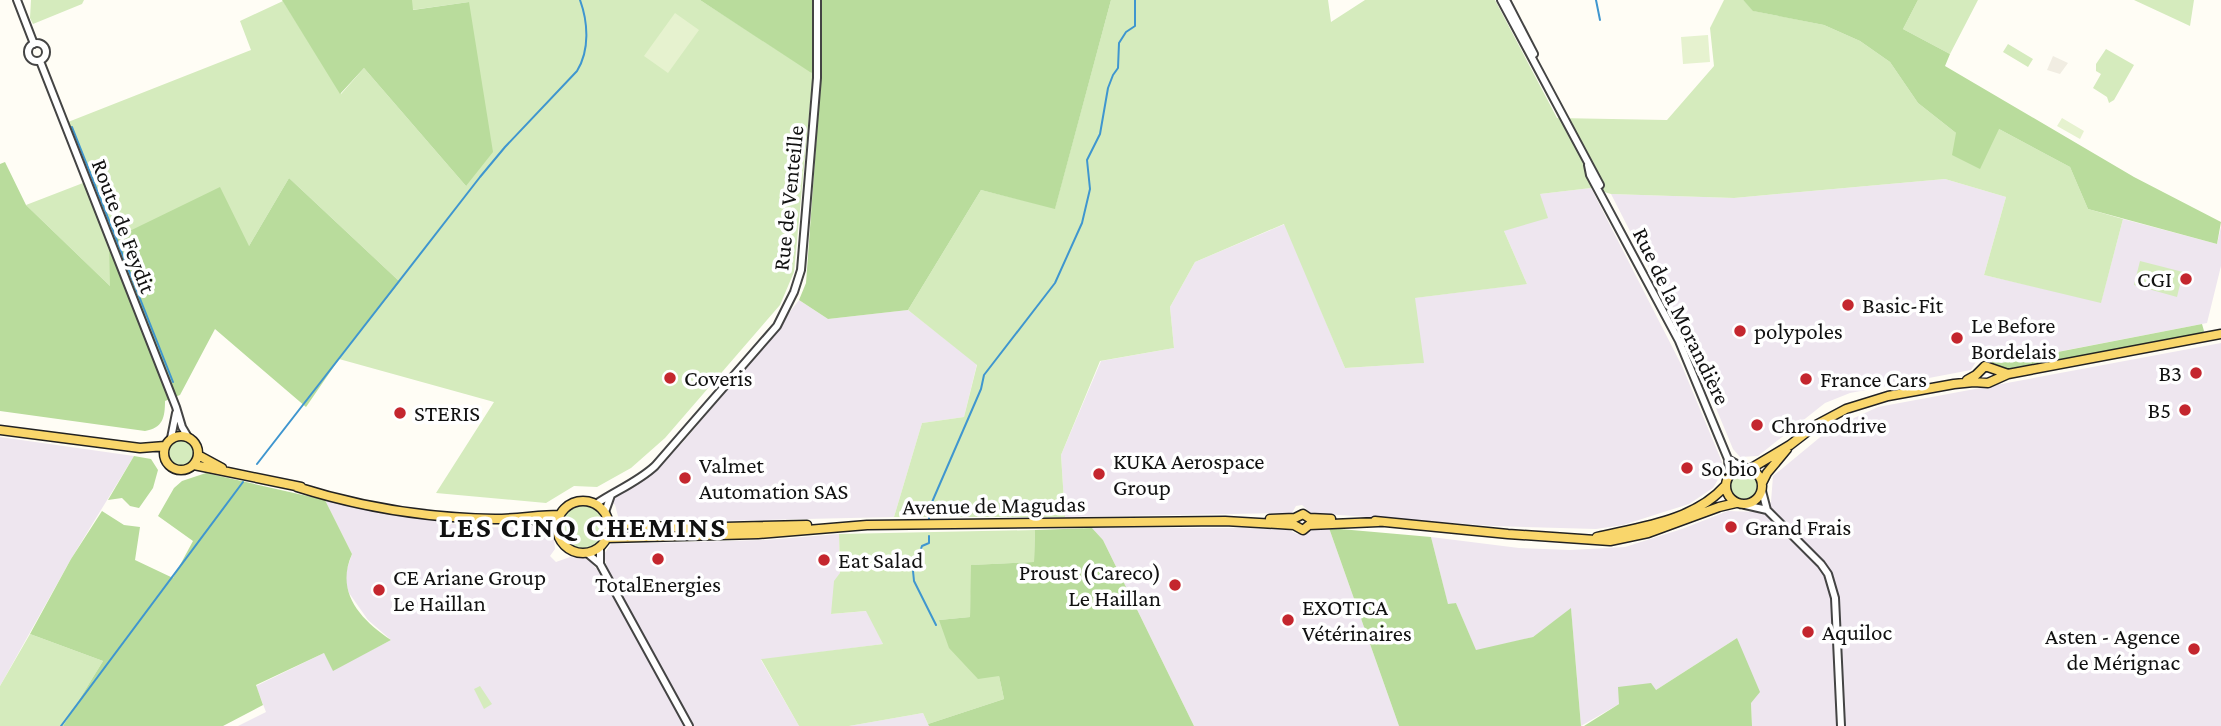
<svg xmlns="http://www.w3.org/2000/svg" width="2221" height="726" font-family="'Crimson Pro',serif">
<rect width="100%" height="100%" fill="#fffdf5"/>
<!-- industrial -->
<path fill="#eee6ef" d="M 1945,179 L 2006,197 L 1984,275 L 2101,302 L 2123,219 L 2217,244 L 2221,227 L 2221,266 L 2207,323 L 2000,363 L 1990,357 L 1977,360 L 1971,370 L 1850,393 L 1825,403 L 1758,456 L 1740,457 L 1733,449 L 1696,360 L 1611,194 L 1734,198 Z
M 1591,188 L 1682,366 L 1722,462 L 1720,476 L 1713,488 L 1689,504 L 1623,525 L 1596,529 L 1494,526 L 1311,513 L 1302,505 L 1296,506 L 1292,513 L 1065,517 L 1061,455 L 1101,361 L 1174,348 L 1170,307 L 1195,262 L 1285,224 L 1345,368 L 1423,363 L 1414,298 L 1527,284 L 1504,231 L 1540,194 Z
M 799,300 L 828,319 L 908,310 L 977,364 L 964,417 L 922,423 L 894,517 L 719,521 L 619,520 L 615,505 L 610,501 L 616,495 L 648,477 L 683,442 L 756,356 Z
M 2221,343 L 2221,726 L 1752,726 L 1751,703 L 1737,638 L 1656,690 L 1619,704 L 1581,726 L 1571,609 L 1533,637 L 1476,651 L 1456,603 L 1448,605 L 1431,537 L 1519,548 L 1570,550 L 1625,547 L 1682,529 L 1728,511 L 1758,512 L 1771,502 L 1773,476 L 1830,429 L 1878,407 Z
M 0,437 L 134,456 L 71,559 L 0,686 Z
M 325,500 L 477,528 L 533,526 L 545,528 L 551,530 L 554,537 L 555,549 L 550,556 L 556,562 L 570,557 L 584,558 L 590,561 L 599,572 L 607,568 L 604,554 L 611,544 L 766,540 L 839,534 L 840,573 L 831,614 L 867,611 L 883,644 L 761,660 L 799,726 L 238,726 L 266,712 L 256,686 L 324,653 L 333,670 L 391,640 L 368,620 L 349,593 L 344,578 L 352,554 Z
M 1092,528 L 1245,528 L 1289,530 L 1297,534 L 1306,534 L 1312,529 L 1329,528 L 1399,726 L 1194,726 L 1103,540 Z
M 923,713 L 929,726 L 849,726 Z"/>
<!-- green -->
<path fill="#d5ebbd" d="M 31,0 L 84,0 L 82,4 L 33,24 L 30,18 Z
M 412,0 L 700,0 L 813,73 L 794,272 L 780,305 L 665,438 L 631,468 L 597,487 L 574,486 L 546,503 L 436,493 L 494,402 L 339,359 L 400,282 L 289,178 L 249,246 L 111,287 L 26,205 L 83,183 L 63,124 L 251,50 L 240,21 L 283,1 L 341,94 L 364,68 L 466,186 L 469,2 L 412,10 Z
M 1111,0 L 1328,0 L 1331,22 L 1365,0 L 1495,0 L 1557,118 L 1667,120 L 1714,66 L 1710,28 L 1724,0 L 1743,0 L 1754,11 L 1824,25 L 1860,41 L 1890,62 L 1918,103 L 1956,133 L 1999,129 L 2070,167 L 2088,209 L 2123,219 L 2101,303 L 1984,275 L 2006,197 L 1945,179 L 1734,198 L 1611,194 L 1591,188 L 1540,194 L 1548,218 L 1504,231 L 1527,284 L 1415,298 L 1424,363 L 1345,368 L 1284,224 L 1195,262 L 1170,307 L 1174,348 L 1100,361 L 1061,455 L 1065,517 L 894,517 L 922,423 L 964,417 L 977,365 L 908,310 L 981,190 L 1055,208 Z
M 1918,0 L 1978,0 L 1950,54 L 1903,29 Z
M 2134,0 L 2194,0 L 2190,26 Z
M 2008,44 L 2033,59 L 2028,67 L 2003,52 Z
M 2106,49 L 2134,65 L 2114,100 L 2109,103 L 2107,97 L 2093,88 L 2101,74 L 2096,71 L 2096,64 Z
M 2140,261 L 2183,272 L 2177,297 L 2134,285 Z
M167 453a14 14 0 1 1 28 0a14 14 0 1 1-28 0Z
M1731 486a13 13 0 1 1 26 0a13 13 0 1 1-26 0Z
M562 527a21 21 0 1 1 42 0a21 21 0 1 1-42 0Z
M 1035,530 L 1034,562 L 972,565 L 970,617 L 939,620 L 999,676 L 1004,699 L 928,724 L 923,713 L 849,726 L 799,726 L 761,659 L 883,644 L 866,611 L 831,614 L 834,581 L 840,573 L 839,534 Z
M 30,634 L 103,661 L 63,726 L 0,726 L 0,686 Z
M 480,686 L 492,704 L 484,709 L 474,689 Z"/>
<!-- forest -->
<path fill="#b9dc9c" d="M 282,0 L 412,0 L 413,10 L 469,2 L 493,152 L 466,186 L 364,68 L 340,94 Z
M 700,0 L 1111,0 L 1055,209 L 981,190 L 908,310 L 828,319 L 799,300 L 806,283 L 821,77 L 810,72 Z
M 1743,0 L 1918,0 L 1903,29 L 1950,54 L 1945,66 L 2134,177 L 2221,222 L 2217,244 L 2088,209 L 2070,167 L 1999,129 L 1980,169 L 1952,155 L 1956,133 L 1918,103 L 1890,62 L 1860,41 L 1824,25 L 1753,11 Z
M 5,162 L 26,205 L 110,286 L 109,241 L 220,187 L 249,246 L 289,178 L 400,282 L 339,359 L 306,407 L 215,329 L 180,395 L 165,401 C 165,417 163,428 145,431 L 0,411 L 0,164 Z
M 2202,324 L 2204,331 L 2201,336 L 2006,369 L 1991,362 L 1989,357 L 2001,363 Z
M 134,456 L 151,459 L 158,470 L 153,488 L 139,508 L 130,506 L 122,498 L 108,500 Z
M 206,473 L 325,500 L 352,554 C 335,592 360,619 391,640 L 333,671 L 324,653 L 256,685 L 263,705 L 223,726 L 63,726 L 103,661 L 30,634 L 71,559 L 102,511 L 124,525 L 140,527 L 135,560 L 173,578 L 193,541 L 158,516 L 174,488 L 182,481 Z
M 1092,528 L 1103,540 L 1194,726 L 929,726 L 928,724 L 1004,699 L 999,676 L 978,679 L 949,648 L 939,620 L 970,617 L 971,565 L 1034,562 L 1035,530 Z
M 1329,528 L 1431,537 L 1448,604 L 1456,603 L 1476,650 L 1533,637 L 1571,608 L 1581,726 L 1399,726 Z
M 1737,638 L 1760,692 L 1751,703 L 1752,726 L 1584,726 L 1619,704 L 1618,687 L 1651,683 L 1656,690 Z"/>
<!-- pitch -->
<path fill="#e6f2cf" d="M 675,13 L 699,30 L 668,73 L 644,56 Z
M 1708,35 L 1710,62 L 1683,64 L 1681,37 Z
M 2062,118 L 2084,131 L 2080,139 L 2057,126 Z"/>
<!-- plaza -->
<path fill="#f1ede2" d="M 2053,56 L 2068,63 L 2060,74 L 2047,70 Z"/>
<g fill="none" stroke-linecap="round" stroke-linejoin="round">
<!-- stream -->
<path stroke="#3f96cf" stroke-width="2" d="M 1596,0 L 1600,20
M 72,127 L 173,382
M 257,464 L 480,177 L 505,147 L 577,71 C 590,50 588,22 580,0
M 929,519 L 929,509 L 981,389 L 984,375 L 1055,283 L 1082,223 L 1090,189 L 1087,160 L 1100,134 L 1108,88 L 1113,75 L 1118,68 L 1119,43 L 1126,32 L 1135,26 L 1135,0
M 929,536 L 929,543 L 922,546 L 913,571 L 914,581 L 936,625
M 61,726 L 243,482"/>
<!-- tertiary casing -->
<g stroke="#444" stroke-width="10">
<path id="tertiary" d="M 17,0 L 34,44
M 1501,0 L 1600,185
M 1506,0 L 1534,54
M28 52a9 9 0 1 1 18 0a9 9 0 1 1-18 0Z
M 40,61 L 176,407 L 182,427 L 188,437
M 1588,165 L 1590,175 L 1679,341 L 1728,459 L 1729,475
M 171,438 L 176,413
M 1728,459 L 1744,468
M 1762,491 L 1767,510
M 596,504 C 615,491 638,482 655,466 L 777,326 L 794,292 L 801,270 L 817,78 L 817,0
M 1745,505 L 1767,510 L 1821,564 L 1828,574 L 1835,598 L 1841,726
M 605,512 L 611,495
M 587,553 L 600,564 L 689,726
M 600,564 L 600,547"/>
</g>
<!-- primary casing -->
<g stroke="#222" stroke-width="11">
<path id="primary" d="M 1967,380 L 1976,375 L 1985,366 L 2008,374
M 0,430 L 140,448 L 165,446
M164 453a17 17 0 1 1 34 0a17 17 0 1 1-34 0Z
M 198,455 L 222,468
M 194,465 L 301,487
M1726 486a18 18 0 1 1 36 0a18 18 0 1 1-36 0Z
M 1750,469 L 1790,445 L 1816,425 L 1846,409 L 1888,396 L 1954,384 L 1974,382 L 1988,383 L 2008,374 L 2221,334
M 1762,483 L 1767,473 L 1787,449
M 297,487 C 360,507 429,518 495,519 C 517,519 539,515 560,515
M557 527a26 26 0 1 1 52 0a26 26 0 1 1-52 0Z
M 1270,519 L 1295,518 L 1303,514 L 1309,518 L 1331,519
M 534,520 L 557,528
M 1375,521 L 1508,534 L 1610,541 L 1648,533 L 1719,507 L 1736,503
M 609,523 L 684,528 L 807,525
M 1597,537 C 1640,527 1694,521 1725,486
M 607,538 L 758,534 L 867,525 L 1225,521 L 1294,525 L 1303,530 L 1309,525 L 1378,522"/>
</g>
<!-- tertiary -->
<use href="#tertiary" stroke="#fff" stroke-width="6"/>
<!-- primary -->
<use href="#primary" stroke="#f9d66b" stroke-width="8"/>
</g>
<!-- markers -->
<g fill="#c4262e" stroke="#fff" stroke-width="2.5">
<circle cx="2186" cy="279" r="7"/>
<circle cx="1848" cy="305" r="7"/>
<circle cx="1740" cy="331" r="7"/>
<circle cx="1957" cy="338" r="7"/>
<circle cx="2196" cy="373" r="7"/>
<circle cx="670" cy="378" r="7"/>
<circle cx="1806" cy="379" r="7"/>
<circle cx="2185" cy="410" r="7"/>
<circle cx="400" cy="413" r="7"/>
<circle cx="1757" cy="425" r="7"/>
<circle cx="1687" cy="468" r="7"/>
<circle cx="1099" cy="474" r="7"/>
<circle cx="685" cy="478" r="7"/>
<circle cx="1731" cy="527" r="7"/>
<circle cx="658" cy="559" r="7"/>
<circle cx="824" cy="560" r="7"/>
<circle cx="1175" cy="585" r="7"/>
<circle cx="379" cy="590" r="7"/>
<circle cx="1288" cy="620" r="7"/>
<circle cx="1808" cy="632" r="7"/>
<circle cx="2194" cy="649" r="7"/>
</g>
<g text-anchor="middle" stroke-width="7" stroke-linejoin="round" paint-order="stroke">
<!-- street labels -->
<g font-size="23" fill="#111" stroke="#fff">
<text transform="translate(788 198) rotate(-84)" y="8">Rue de Venteille</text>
<text transform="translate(124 226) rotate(69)" y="8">Route de Feydit</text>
<text transform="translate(1682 316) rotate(64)" y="8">Rue de la Morandière</text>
<text transform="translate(994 505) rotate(-1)" y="8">Avenue de Magudas</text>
</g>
<!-- poi labels -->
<g font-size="23" fill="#111" stroke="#fff" text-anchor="start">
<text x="2172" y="287" text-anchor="end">CGI</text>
<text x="1862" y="313">Basic-Fit</text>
<text x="1971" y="333">Le Before<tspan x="1971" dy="26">Bordelais</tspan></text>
<text x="1754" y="339">polypoles</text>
<text x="2182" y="381" text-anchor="end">B3</text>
<text x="684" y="386">Coveris</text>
<text x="1820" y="387">France Cars</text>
<text x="2171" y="418" text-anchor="end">B5</text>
<text x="414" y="421">STERIS</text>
<text x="1771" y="433">Chronodrive</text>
<text x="1113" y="469">KUKA Aerospace<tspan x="1113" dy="26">Group</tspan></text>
<text x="699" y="473">Valmet<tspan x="699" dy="26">Automation SAS</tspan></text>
<text x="1701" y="476">So.bio</text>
<text x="1745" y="535">Grand Frais</text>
<text x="838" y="568">Eat Salad</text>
<text x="1161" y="580" text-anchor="end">Proust (Careco)<tspan x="1161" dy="26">Le Haillan</tspan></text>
<text x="393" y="585">CE Ariane Group<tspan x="393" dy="26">Le Haillan</tspan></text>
<text x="658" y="592" text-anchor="middle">TotalEnergies</text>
<text x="1302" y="615">EXOTICA<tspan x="1302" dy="26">Vétérinaires</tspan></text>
<text x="1822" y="640">Aquiloc</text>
<text x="2180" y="644" text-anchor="end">Asten - Agence<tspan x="2180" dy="26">de Mérignac</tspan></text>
</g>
<!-- district labels -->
<g font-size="30" font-weight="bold" letter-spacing="2" fill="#111" stroke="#fff">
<text x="583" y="537">LES CINQ CHEMINS</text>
</g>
</g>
</svg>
